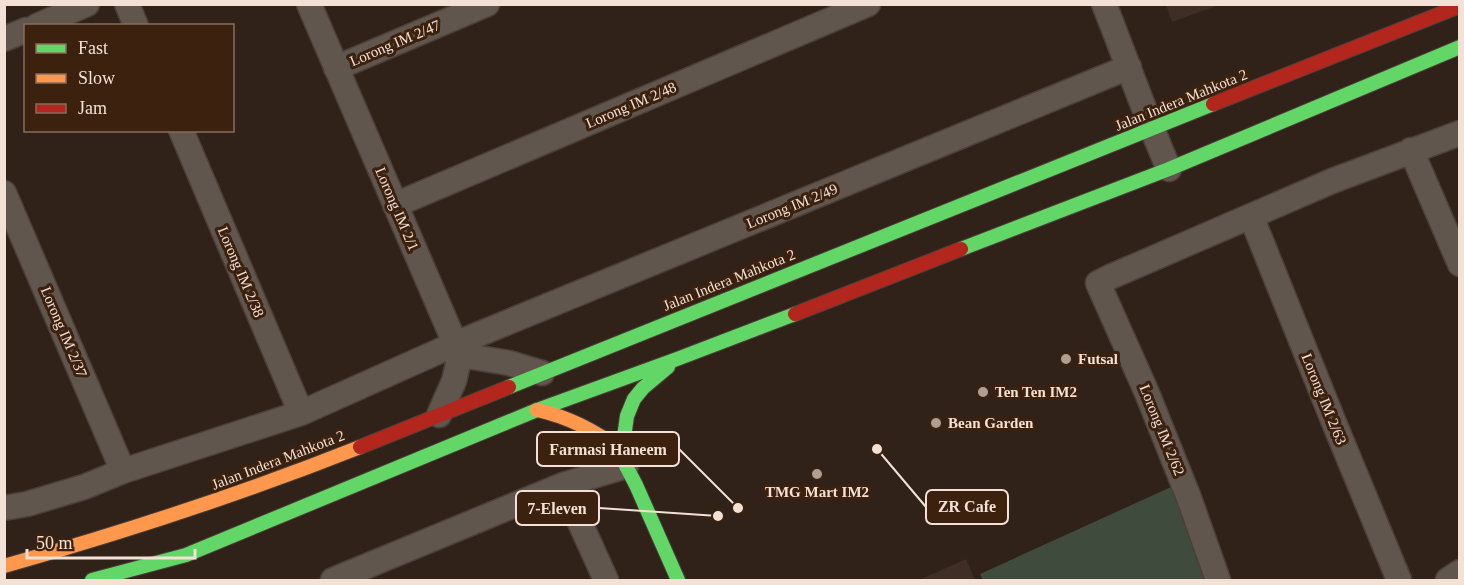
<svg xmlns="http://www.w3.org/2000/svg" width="1464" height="585" font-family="Georgia,serif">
<rect width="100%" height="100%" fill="#302218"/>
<!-- education -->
<path fill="#3e2e25" d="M 1166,5 L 1219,5 L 1172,22 Z
M 966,559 L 975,580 L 919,580 Z"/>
<!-- green -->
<path fill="#3f4b3d" d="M 1171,487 L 1206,580 L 983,580 L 980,574 Z"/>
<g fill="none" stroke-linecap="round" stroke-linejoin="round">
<!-- street casing -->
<g stroke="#4c3f38" stroke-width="27">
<path id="street" d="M 127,4 L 136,26
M 309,4 L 460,355 L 454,381 L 439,415
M 1104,4 C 1126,59 1145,115 1169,169
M 37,26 L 87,4
M 4,39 L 26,30
M 336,68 L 487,4
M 181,130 L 301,413
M 1411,150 L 1460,264
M 4,193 L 123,471
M 395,205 L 868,4
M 1251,216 L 1335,425 L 1399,580
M 460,355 L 509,363 L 542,373
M 563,485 L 606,580
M 4,508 L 27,504 L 84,487 L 123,471 L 301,413 L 455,344 L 1129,67
M 333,580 L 563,485 L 626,466
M 1218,580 L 1189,498 L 1147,393 L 1098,283 L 1110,277 L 1332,181 L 1460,133
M 1448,580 L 1460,572"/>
</g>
<!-- fast casing -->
<g stroke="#4c3f38" stroke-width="16">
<path id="fast" d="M 961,249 L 1169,169 L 1460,47
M 668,367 L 643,388 L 634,399 L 627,416 L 622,451 L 626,466 L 636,485 L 678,580
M 509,387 L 1213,104
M 92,580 L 186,555 L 537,410 L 677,359 L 795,314"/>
</g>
<!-- slow casing -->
<g stroke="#4c3f38" stroke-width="16">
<path id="slow" d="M 537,410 C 569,417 596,431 622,451
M 4,566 C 125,532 244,493 360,447"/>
</g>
<!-- jam casing -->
<g stroke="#4c3f38" stroke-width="16">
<path id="jam" d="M 1213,104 L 1460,6
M 795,314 L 961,249
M 360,447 L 509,387"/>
</g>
<!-- street -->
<use href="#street" stroke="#61564e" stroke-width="24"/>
<!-- fast -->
<use href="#fast" stroke="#63d668" stroke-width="14"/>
<!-- slow -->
<use href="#slow" stroke="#ff974d" stroke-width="14"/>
<!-- jam -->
<use href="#jam" stroke="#b3261e" stroke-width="14"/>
</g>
<!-- markers -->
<g fill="#af9e93" stroke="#3b210e" stroke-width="2">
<circle cx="1066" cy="359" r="6"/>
<circle cx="983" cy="392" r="6"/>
<circle cx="936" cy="423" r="6"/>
<circle cx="817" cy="474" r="6"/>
</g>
<g text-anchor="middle" stroke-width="6" stroke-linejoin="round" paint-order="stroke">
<!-- street labels -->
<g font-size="15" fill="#f3e1d5" stroke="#3b210e">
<text transform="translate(395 43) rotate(-23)" y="5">Lorong IM 2/47</text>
<text transform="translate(1181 100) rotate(-22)" y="5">Jalan Indera Mahkota 2</text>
<text transform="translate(631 105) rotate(-23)" y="5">Lorong IM 2/48</text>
<text transform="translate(792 206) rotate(-22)" y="5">Lorong IM 2/49</text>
<text transform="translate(397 209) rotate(67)" y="5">Lorong IM 2/1</text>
<text transform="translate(241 272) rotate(67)" y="5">Lorong IM 2/38</text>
<text transform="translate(729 280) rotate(-22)" y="5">Jalan Indera Mahkota 2</text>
<text transform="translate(64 332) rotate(67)" y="5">Lorong IM 2/37</text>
<text transform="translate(1324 399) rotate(68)" y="5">Lorong IM 2/63</text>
<text transform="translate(1162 430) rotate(68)" y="5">Lorong IM 2/62</text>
<text transform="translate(278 460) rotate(-21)" y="5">Jalan Indera Mahkota 2</text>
</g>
<!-- poi labels -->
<g font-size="15" font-weight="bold" fill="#f3e1d5" stroke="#3b210e" text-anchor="start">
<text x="1078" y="364">Futsal</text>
<text x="995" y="397">Ten Ten IM2</text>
<text x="948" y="428">Bean Garden</text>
<text x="817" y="497" text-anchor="middle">TMG Mart IM2</text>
</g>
</g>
<!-- callouts -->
<path fill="none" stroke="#f3e1d5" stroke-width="2" d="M738 508L679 449M877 449L926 507M718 516L599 508"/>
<g fill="#f3e1d5" stroke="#3b210e" stroke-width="2">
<circle cx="738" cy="508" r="6"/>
<circle cx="877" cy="449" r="6"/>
<circle cx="718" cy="516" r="6"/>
</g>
<g fill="#3b210e" stroke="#f3e1d5" stroke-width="2">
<rect x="537" y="432" width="142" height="34" rx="6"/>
<rect x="926" y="490" width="82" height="34" rx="6"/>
<rect x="516" y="491" width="83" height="34" rx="6"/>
</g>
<g font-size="16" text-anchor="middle" font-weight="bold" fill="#f3e1d5">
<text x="608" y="455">Farmasi Haneem</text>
<text x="967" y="512">ZR Cafe</text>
<text x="557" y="514">7-Eleven</text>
</g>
<!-- border -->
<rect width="1464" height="585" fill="none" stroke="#f3e1d5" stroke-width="12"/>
<!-- legend -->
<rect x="24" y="24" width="210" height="108" fill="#3b210e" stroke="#856e5e" stroke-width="1.5"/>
<rect x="36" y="44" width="30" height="9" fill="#63d668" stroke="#856e5e" stroke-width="1.5"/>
<text x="78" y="54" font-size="18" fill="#f3e1d5">Fast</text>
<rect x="36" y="74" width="30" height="9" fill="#ff974d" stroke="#856e5e" stroke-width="1.5"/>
<text x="78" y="84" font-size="18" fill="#f3e1d5">Slow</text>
<rect x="36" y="104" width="30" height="9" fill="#b3261e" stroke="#856e5e" stroke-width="1.5"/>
<text x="78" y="114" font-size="18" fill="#f3e1d5">Jam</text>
<!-- scale -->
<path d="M27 549v9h168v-9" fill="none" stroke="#f3e1d5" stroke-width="3"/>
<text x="36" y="549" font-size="18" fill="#f3e1d5" stroke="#3b210e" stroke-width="4.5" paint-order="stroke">50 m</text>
</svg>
